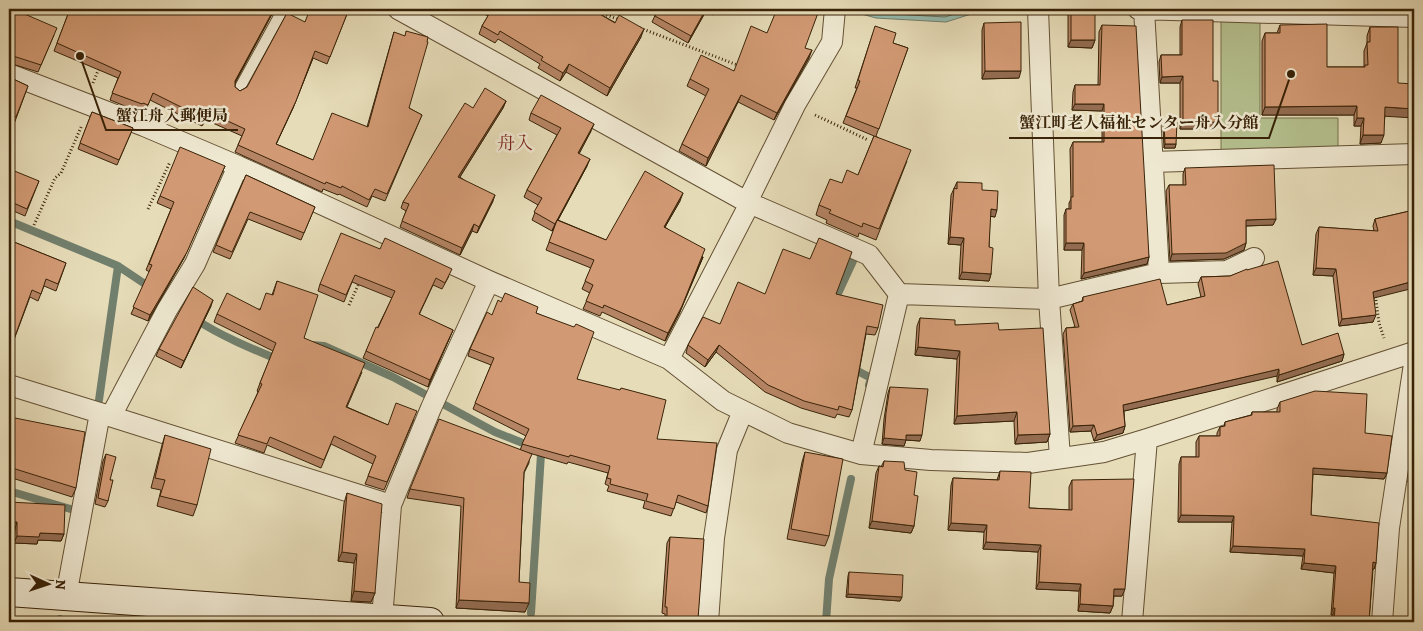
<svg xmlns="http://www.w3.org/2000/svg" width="1423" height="631" font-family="Alegreya,'Noto Serif JP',serif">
<rect width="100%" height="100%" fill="#e6dcb8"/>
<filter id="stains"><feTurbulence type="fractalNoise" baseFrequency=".004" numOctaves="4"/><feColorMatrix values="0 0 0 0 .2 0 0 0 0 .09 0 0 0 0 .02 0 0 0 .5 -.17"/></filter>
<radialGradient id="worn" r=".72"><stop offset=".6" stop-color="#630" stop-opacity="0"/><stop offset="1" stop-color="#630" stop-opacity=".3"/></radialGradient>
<!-- green -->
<path fill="#b5c08f" stroke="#77724c" d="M 1221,18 L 1260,20 L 1260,118 L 1338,118 L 1338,147 L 1221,152 Z"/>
<!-- water -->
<path fill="#96bcb0" stroke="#717f6d" d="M 844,9 L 987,9 L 946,22 L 876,18 Z"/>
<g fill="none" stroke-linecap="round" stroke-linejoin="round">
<!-- shore -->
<path stroke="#68705c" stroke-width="1" d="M 862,9 L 877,13 L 945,17 L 971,9"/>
<!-- stream -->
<path stroke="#717f6d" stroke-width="8" d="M 9,221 L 118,266 L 151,288
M 834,302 L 853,261
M 195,319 C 221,336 250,348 279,360
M 312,345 L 324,346 L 393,377 L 495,432 L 538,449 L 541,454 L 531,613
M 850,367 L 871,378 L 869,385
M 99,400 L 118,266
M 9,491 L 74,510
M 59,622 L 60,619
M 826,622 L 829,579 L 851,479"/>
<!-- lane casing -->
<g stroke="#645134" stroke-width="12">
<path id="lane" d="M 238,91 L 283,9"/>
</g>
<!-- street casing -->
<g stroke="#645134" stroke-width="22">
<path id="street" d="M 398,9 L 747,202 L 869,255 L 899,294 L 1049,299 L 1159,273 L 1144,9
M 1038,9 L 1049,299 L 1060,458
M 1138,9 L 1414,17
M 9,74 L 144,126 L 238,166 L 489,281 L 669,359 L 723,401 L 788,433 L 861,454 L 931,460 L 1028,463 L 1104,452 L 1147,439 L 1414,352
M 1152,162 L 1414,154
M 747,202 L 795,105 L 832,42 L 835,9
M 1159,273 L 1227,271 L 1254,258
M 669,359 L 750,203
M 9,385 L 100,413
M 111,416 L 167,310 L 195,264 L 238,166
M 861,454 L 899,294
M 66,596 L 100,413 L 391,505
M 382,619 L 391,505 L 431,408 L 489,281
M 708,622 L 714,538 L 727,450 L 743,411
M 1132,622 L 1147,439
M 1382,622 L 1389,528 L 1414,364"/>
</g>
<!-- secondary casing -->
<g stroke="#392308" stroke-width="30">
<path id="secondary" d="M 9,592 L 430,622"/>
</g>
<!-- path -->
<path stroke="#392308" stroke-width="3" stroke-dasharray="1 2.5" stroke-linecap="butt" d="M 590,9 L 620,20
M 640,28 L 740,66
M 93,83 L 100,66
M 815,115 L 868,140
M 9,127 L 11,128
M 148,209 L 170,162
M 34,225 L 55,178 L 61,173 L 82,125
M 1375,293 L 1379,323 L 1384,338
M 349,305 L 360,281"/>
<!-- lane -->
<use href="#lane" stroke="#efe8d1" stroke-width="10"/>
<!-- street -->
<use href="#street" stroke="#efe8d1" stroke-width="20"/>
<!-- secondary -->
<use href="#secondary" stroke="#efe8d1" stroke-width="28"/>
</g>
<!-- wall -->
<path fill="#b58464" stroke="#392308" d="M 9,9 L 20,12 L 54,35 L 38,72 L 9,63 Z
M 70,9 L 272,14 L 235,83 L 235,87 L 240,91 L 247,87 L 305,22 L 349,9 L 327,64 L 313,58 L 293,108 L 276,144 L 313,160 L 367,127 L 394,32 L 409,108 L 422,115 L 385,201 L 372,196 L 367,207 L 339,194 L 338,195 L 323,189 L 322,192 L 235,152 L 242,136 L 206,120 L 202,126 L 150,100 L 145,112 L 140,110 L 140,112 L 110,100 L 118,78 L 54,51 Z
M 475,9 L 591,9 L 641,37 L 607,96 L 566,72 L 560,81 L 538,68 L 540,64 L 498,39 L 495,43 L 479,34 L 482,26 L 488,16 Z
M 658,9 L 716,9 L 713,15 L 706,11 L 688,43 L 652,22 Z
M 1071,9 L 1095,40 L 1092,48 L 1068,47 L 1068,15 Z
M 1182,20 L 1213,81 L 1215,129 L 1180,129 L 1180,83 L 1160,83 L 1159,62 L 1161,55 L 1180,55 L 1180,27 Z
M 984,23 L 1019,78 L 982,79 L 982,30 Z
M 1102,25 L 1149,257 L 1147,264 L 1081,279 L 1082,250 L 1064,250 L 1064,215 L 1066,209 L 1069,209 L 1069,203 L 1071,199 L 1070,149 L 1073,142 L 1102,142 L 1102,111 L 1072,110 L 1073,92 L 1075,85 L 1098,85 L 1099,32 Z
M 1280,25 L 1327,67 L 1364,67 L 1364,51 L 1367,43 L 1367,36 L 1370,27 L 1385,116 L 1381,143 L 1360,144 L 1361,126 L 1354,126 L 1354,115 L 1262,115 L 1262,41 L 1265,33 L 1277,33 Z
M 873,33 L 893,43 L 908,48 L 876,136 L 907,161 L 876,240 L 859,233 L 858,237 L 826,223 L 827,220 L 816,215 L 819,205 L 842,183 L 858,175 L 874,136 L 843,123 L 857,88 L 855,88 Z
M 805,48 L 809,58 L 774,120 L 738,102 L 706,166 L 679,151 L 682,144 L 706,96 L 687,86 L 690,79 L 734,71 Z
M 9,77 L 28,86 L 14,124 L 9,122 Z
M 506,101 L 503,108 L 460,177 L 493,201 L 477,233 L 472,231 L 460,255 L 400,227 L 406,211 L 401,208 L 403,202 L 473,108 Z
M 92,112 L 133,128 L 117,165 L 78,149 Z
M 531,113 L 591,131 L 579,153 L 587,166 L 558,220 L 606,240 L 680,201 L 665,227 L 703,257 L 679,314 L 665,341 L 602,312 L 600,316 L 583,309 L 590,293 L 582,289 L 591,268 L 546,250 L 557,222 L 552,231 L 532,220 L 538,205 L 524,197 L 527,190 L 557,135 L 529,120 Z
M 1164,123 L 1176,144 L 1175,148 L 1164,148 L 1163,127 Z
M 1185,168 L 1276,219 L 1273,225 L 1246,226 L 1246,243 L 1244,250 L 1224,259 L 1170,261 L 1166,191 L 1169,185 L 1183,185 L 1183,174 Z
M 222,172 L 184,258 L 148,321 L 131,314 L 150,272 L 146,270 L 171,209 L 157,203 L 160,196 Z
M 246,175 L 315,207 L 301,240 L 248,219 L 230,259 L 213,252 Z
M 9,177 L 39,181 L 25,216 L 9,209 Z
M 957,182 L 982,190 L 995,217 L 990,216 L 989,247 L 991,274 L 989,281 L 959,279 L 961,245 L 948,244 L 951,195 Z
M 1414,210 L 1374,298 L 1373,322 L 1339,326 L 1333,276 L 1313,275 L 1316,234 L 1319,227 L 1374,231 L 1373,226 L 1375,219 Z
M 9,240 L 66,263 L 56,291 L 44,286 L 38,301 L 30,297 L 9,353 Z
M 380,249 L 449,276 L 442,289 L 433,285 L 419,315 L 453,330 L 428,387 L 363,358 L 366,351 L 392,298 L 352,282 L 344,302 L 318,291 L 320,284 Z
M 1247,270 L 1302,345 L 1344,354 L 1342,361 L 1277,382 L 1277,376 L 1269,377 L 1124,411 L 1125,426 L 1123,433 L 1094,441 L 1091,431 L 1070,432 L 1063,334 L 1066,328 L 1075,327 L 1070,310 L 1073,304 L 1082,301 L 1083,297 L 1167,305 L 1201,297 L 1198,284 L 1201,277 L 1230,276 Z
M 277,281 L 304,338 L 362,372 L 347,407 L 388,425 L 414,419 L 384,490 L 365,484 L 373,464 L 331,444 L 321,468 L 267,445 L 264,453 L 235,443 L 258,392 L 257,391 L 260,383 L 273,351 L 214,322 L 217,314 L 260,309 L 272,295 Z
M 836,294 L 878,328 L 875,335 L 866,334 L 852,410 L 849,417 L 837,414 L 835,418 L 801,408 L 765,392 L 716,352 L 705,367 L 686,353 L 688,345 L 720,324 Z
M 211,306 L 181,368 L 156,356 L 159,349 Z
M 536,313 L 577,379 L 657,439 L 708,506 L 706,513 L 676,502 L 671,516 L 643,508 L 645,501 L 607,491 L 609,486 L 605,484 L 608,473 L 568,462 L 567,464 L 529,453 L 529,463 L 524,473 L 519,582 L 525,612 L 456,608 L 461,506 L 407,498 L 410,489 L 520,450 L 526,436 L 473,409 L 491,365 L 468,356 L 470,349 L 492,315 Z
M 920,318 L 955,325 L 999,330 L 1050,434 L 1047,442 L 1015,444 L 1014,421 L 954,424 L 957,359 L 915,355 L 917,326 Z
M 890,387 L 920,441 L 906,440 L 904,446 L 882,444 L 884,419 L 888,393 Z
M 1280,402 L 1365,433 L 1387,473 L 1384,479 L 1313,474 L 1311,515 L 1376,563 L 1374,569 L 1373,569 L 1369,622 L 1332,622 L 1333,615 L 1331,615 L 1334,573 L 1301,569 L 1303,556 L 1230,552 L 1232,522 L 1178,522 L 1179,464 L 1181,457 L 1196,457 L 1196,442 L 1199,436 L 1217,436 L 1217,433 L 1220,427 L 1224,427 L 1225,422 L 1251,415 L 1252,412 L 1277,412 L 1277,409 Z
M 10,417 L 76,488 L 72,497 L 9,477 L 9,420 Z
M 165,435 L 197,505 L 193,516 L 157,506 L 161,490 L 151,488 L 162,445 Z
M 1414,449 L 1414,483 L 1408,482 L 1412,454 Z
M 805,452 L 829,536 L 825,546 L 787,539 L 802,462 Z
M 106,454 L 110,480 L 108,501 L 105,507 L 95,504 L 103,461 Z
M 884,461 L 905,470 L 914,495 L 914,526 L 911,533 L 869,528 L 876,473 L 879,466 L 881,467 Z
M 1000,471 L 1029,508 L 1069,510 L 1069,487 L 1072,480 L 1122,596 L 1114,596 L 1113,606 L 1110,613 L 1078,611 L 1079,591 L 1036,589 L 1038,552 L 983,549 L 984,532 L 948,530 L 951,485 L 953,478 L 997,480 Z
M 347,493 L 375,593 L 371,602 L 351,601 L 354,563 L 338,561 L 344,503 Z
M 9,502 L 64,534 L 61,541 L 38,540 L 37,544 L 14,543 L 15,529 Z
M 670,537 L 697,622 L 665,622 L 665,614 L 662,613 L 667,543 Z
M 849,572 L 902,597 L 900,601 L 846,597 L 848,576 Z
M 1414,604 L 1414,622 L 1411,622 L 1414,613 Z"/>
<!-- shaded-wall -->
<path fill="#936c51" stroke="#392308" d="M 274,9 L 272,14 L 232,88 L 235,81 Z
M 706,9 L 706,11 L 688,43 L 691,36 Z
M 644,29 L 641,37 L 607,96 L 610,88 Z
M 1071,40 L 1095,40 L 1092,48 L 1068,47 Z
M 812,50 L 809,58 L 774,120 L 777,113 Z
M 313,58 L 293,108 L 273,151 L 276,144 Z
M 569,64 L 566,72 L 560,81 L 563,73 Z
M 985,71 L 1021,71 L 1019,78 L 982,79 Z
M 1183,76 L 1180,83 L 1160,83 L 1162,77 Z
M 741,95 L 738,102 L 706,166 L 708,158 Z
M 506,101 L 503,108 L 456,183 L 458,177 Z
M 1075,104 L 1104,104 L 1102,111 L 1072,110 Z
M 1357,106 L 1354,115 L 1262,115 L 1265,107 Z
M 1385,107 L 1414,109 L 1414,118 L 1382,116 Z
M 1357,118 L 1364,118 L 1361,126 L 1354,126 Z
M 1183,122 L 1218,122 L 1215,129 L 1180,129 Z
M 594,124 L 591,131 L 576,160 L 578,153 Z
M 1363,135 L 1384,135 L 1381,143 L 1360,144 Z
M 1165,144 L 1176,144 L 1175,148 L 1164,148 Z
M 590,159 L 587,166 L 552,231 L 555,224 Z
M 225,166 L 184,258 L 148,321 L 150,315 Z
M 683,193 L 680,201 L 661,234 L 664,227 Z
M 495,195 L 493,201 L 477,233 L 479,227 Z
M 991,209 L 997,210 L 995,217 L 988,216 Z
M 1276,219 L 1273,225 L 1243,226 L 1246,220 Z
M 474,224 L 472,231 L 460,255 L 462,248 Z
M 950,237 L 964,238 L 961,245 L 948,244 Z
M 1066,243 L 1084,243 L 1082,250 L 1064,250 Z
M 1246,243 L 1244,250 L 1224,259 L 1170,261 L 1172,254 Z
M 703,257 L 679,314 L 665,341 L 668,333 Z
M 1149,257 L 1147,264 L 1081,279 L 1084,273 Z
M 1316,268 L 1336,269 L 1333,276 L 1313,275 Z
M 962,272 L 991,274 L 989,281 L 959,279 Z
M 1414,281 L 1414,288 L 1370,299 L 1373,292 Z
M 213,300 L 211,306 L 181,368 L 184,361 Z
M 1376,315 L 1373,322 L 1339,326 L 1342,319 Z
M 453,330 L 450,337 L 428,387 L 430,380 Z
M 719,345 L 716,352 L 705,367 L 708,360 Z
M 918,347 L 960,351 L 957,359 L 915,355 Z
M 1344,354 L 1342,361 L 1277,382 L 1279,375 Z
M 1279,369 L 1277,376 L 1120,412 L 1123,405 Z
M 1017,412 L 1014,421 L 954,424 L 957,416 Z
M 1094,425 L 1091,431 L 1070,432 L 1073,426 Z
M 1125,426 L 1123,433 L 1094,441 L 1097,435 Z
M 1050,434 L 1047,442 L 1015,444 L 1018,435 Z
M 906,435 L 922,435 L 920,441 L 906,440 L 904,446 L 882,444 L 884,438 Z
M 1313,468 L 1387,473 L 1384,479 L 1311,474 Z
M 1411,475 L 1414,475 L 1414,483 L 1408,482 Z
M 1181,515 L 1234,516 L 1232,522 L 1178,522 Z
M 872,521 L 914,526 L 911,533 L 869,528 Z
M 9,522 L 17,522 L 15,529 L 9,529 Z
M 951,523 L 987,525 L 984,532 L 948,530 Z
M 40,533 L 64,534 L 61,541 L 38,540 L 37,544 L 14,543 L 17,536 Z
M 986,542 L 1041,545 L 1038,552 L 983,549 Z
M 1233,546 L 1305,549 L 1303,556 L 1230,552 Z
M 342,552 L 357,554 L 354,563 L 338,561 Z
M 1373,562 L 1376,563 L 1374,569 L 1371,569 Z
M 1304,563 L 1336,566 L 1334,573 L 1301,569 Z
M 1039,582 L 1081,584 L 1079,591 L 1036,589 Z
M 1114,589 L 1125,589 L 1122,596 L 1111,596 Z
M 354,591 L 375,593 L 371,602 L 351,601 Z
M 848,594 L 902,597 L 900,601 L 846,597 Z
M 459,600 L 529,603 L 525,612 L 456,608 Z
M 1080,604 L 1113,606 L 1110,613 L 1078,611 Z
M 1333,608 L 1335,608 L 1333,615 L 1331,615 Z
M 667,617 L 698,619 L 697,622 L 665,622 Z"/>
<!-- building -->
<path fill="#d29a74" stroke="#392308" d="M 9,9 L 21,9 L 20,12 L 57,28 L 41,65 L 10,55 L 9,56 Z
M 70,9 L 274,9 L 235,81 L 235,87 L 240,91 L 247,87 L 287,13 L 305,22 L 310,9 L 349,9 L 330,57 L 315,51 L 296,101 L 276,144 L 313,160 L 332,113 L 368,127 L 394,32 L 405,36 L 406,31 L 428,37 L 427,42 L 428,42 L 409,108 L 422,115 L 387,194 L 375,189 L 369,200 L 342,186 L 341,188 L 326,182 L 325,184 L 238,145 L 245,129 L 208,112 L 205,119 L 153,93 L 148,105 L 143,103 L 142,104 L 112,93 L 121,72 L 57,43 Z
M 492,9 L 591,9 L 615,23 L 619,15 L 644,29 L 610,88 L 569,64 L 563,73 L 541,60 L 543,57 L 500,31 L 498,35 L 482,26 Z
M 658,9 L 706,9 L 691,36 L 655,16 Z
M 777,9 L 808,9 L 818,13 L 805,48 L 812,50 L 777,113 L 741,95 L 708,158 L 682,144 L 709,89 L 690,79 L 701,55 L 734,71 L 751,26 L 767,33 Z
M 1071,9 L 1095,9 L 1095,40 L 1071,40 Z
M 1182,20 L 1213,20 L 1213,81 L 1218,81 L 1218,122 L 1183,122 L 1183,76 L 1162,77 L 1161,55 L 1182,55 Z
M 1021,22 L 1021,71 L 985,71 L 984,23 Z
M 1327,24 L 1327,67 L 1365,67 L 1365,65 L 1368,65 L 1367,42 L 1370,42 L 1370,27 L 1398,27 L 1398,83 L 1414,84 L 1414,109 L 1385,107 L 1384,135 L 1363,135 L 1364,118 L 1357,118 L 1357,106 L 1265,107 L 1265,33 L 1280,33 L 1280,25 Z
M 1102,25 L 1136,26 L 1149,257 L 1084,273 L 1084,243 L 1066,243 L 1066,209 L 1071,209 L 1071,197 L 1073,197 L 1073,142 L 1104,142 L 1104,104 L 1075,104 L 1075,85 L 1100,85 Z
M 875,26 L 896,33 L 893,43 L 908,48 L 879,129 L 846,116 L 860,81 L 858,80 Z
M 9,77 L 28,86 L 16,117 L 9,114 Z
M 485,88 L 506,101 L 458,177 L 495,195 L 479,227 L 474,224 L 462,248 L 402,221 L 409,204 L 403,202 L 465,103 L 473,108 Z
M 541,95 L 594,124 L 578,153 L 590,159 L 555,224 L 534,212 L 542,198 L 527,190 L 561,128 L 531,113 Z
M 92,112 L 133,128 L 119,160 L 80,143 Z
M 1177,122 L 1176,144 L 1165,144 L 1164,123 Z
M 874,136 L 911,150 L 879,229 L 863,223 L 862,227 L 829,213 L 831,210 L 819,205 L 830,179 L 842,183 L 847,170 L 858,175 Z
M 180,147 L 225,166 L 187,252 L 150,315 L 133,307 L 152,265 L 149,264 L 174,202 L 160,196 Z
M 1274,165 L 1276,219 L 1246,220 L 1246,243 L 1226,253 L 1172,254 L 1169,185 L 1186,185 L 1185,168 Z
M 12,170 L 39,181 L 27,209 L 9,201 L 9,177 Z
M 645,171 L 683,193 L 664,227 L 705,249 L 682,306 L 668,333 L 604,305 L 603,308 L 586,301 L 593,285 L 585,281 L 594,260 L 549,242 L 557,220 L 606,240 Z
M 246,175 L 315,207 L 304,233 L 250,212 L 232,252 L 216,245 Z
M 957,182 L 982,183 L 982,190 L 998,191 L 997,210 L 991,209 L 989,247 L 993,248 L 991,274 L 962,272 L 964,238 L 950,237 L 954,188 L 957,189 Z
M 1414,210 L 1414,281 L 1373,292 L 1376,315 L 1342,319 L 1336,269 L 1316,268 L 1319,227 L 1378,231 L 1375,219 Z
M 341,233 L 380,249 L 385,238 L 452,269 L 445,283 L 436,278 L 419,314 L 453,330 L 430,380 L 366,351 L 376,327 L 378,328 L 395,291 L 355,275 L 346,295 L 320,284 Z
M 819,238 L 852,252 L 836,294 L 883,305 L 878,328 L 867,326 L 852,410 L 839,406 L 838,410 L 804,401 L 768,385 L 719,345 L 708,360 L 688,345 L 703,317 L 720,324 L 738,282 L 765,294 L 783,249 L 810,259 Z
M 9,240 L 66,263 L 58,284 L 46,279 L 41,294 L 32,290 L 11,347 L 9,346 Z
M 1278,261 L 1302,345 L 1338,333 L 1344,354 L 1279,375 L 1279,369 L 1271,371 L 1123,405 L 1125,426 L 1097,435 L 1094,425 L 1073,426 L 1066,328 L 1079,327 L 1073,304 L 1083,301 L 1083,297 L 1160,279 L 1167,305 L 1205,296 L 1201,277 L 1230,276 L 1247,269 L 1247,270 Z
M 277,281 L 318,295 L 304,338 L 365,363 L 346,407 L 388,425 L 396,403 L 417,411 L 387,482 L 368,476 L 376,456 L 334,436 L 324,460 L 270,437 L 267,444 L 238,435 L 262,384 L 260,383 L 276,343 L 217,314 L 227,293 L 260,310 L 266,293 L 273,295 Z
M 193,287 L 213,300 L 184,361 L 159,349 Z
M 505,293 L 538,307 L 536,313 L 574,327 L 576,324 L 594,332 L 577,379 L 620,390 L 621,388 L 666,400 L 657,439 L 717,443 L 708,506 L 678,495 L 674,509 L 646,501 L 648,494 L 610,484 L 611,479 L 607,478 L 610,466 L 570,455 L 569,457 L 522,444 L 529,429 L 475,403 L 494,358 L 470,349 L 487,312 L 492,315 L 498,300 L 501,302 Z
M 920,318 L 955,320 L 955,325 L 998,323 L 999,330 L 1043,328 L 1050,434 L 1018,435 L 1017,412 L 957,416 L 960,351 L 918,347 Z
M 890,387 L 928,389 L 922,435 L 906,435 L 906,440 L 884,438 L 886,413 Z
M 1315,391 L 1367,394 L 1365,433 L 1392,436 L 1387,473 L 1313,468 L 1311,515 L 1379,523 L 1376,563 L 1373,562 L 1369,622 L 1334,622 L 1335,608 L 1333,608 L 1336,566 L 1304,563 L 1305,549 L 1233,546 L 1234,516 L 1181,515 L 1181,457 L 1199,457 L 1199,436 L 1220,436 L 1220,427 L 1225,426 L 1225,422 L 1252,415 L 1252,412 L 1280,412 L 1280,402 Z
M 10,417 L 85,432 L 76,488 L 9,467 Z
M 439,419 L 532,454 L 524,472 L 519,582 L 530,583 L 529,603 L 459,600 L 464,498 L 410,489 Z
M 165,435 L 211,449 L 197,505 L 160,496 L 165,480 L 155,478 Z
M 1414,451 L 1414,475 L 1411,475 Z
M 805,452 L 843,459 L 829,536 L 791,529 Z
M 106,454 L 116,457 L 110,480 L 113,480 L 108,501 L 98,498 Z
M 884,461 L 904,462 L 905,470 L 917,472 L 914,495 L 918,496 L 914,526 L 872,521 L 879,466 L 883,467 Z
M 1000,471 L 1031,472 L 1029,508 L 1072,510 L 1072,480 L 1134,479 L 1125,589 L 1114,589 L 1113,606 L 1080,604 L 1081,584 L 1039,582 L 1041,545 L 986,542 L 987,525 L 951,523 L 953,478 L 999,480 Z
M 347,493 L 382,504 L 375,593 L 354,591 L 357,554 L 342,552 Z
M 9,502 L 65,505 L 64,534 L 40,533 L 39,537 L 17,536 L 17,522 L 9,522 Z
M 670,537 L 704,539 L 698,619 L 667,617 L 667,607 L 665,607 Z
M 849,572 L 903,575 L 902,597 L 848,594 Z
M 1414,613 L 1414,622 L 1413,622 Z
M 19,617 L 50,618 L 50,622 L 19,622 Z"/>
<g text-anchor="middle" stroke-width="5" stroke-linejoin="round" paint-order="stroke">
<!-- quarter labels -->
<g font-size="18" fill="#7a1f14" stroke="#efe8d1">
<text x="515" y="149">舟入</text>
</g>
</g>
<!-- callouts -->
<path fill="none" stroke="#392308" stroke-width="2" d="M80 56L106 130H238M1291 74L1269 138H1009"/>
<g fill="#392308" stroke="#efe8d1" stroke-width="2">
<circle cx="80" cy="56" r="5"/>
<circle cx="1291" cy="74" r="5"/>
</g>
<g font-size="16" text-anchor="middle" font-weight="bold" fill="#392308" stroke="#efe8d1" stroke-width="5" stroke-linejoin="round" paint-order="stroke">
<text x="172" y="121">蟹江舟入郵便局</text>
<text x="1139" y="128">蟹江町老人福祉センター舟入分館</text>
</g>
<!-- margin -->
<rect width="1423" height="631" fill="none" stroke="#e6dcb8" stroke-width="30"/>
<rect x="10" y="10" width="1403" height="611" fill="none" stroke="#392308" stroke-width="2.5"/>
<rect x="15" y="15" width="1393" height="601" fill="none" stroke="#392308"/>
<!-- north arrow -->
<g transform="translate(48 584) rotate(93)" stroke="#efe8d1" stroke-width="4" paint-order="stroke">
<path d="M0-4L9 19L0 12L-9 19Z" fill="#392308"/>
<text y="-8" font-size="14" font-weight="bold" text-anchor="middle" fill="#392308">N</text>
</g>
<rect width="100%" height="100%" filter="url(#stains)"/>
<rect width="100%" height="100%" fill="url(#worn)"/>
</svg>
